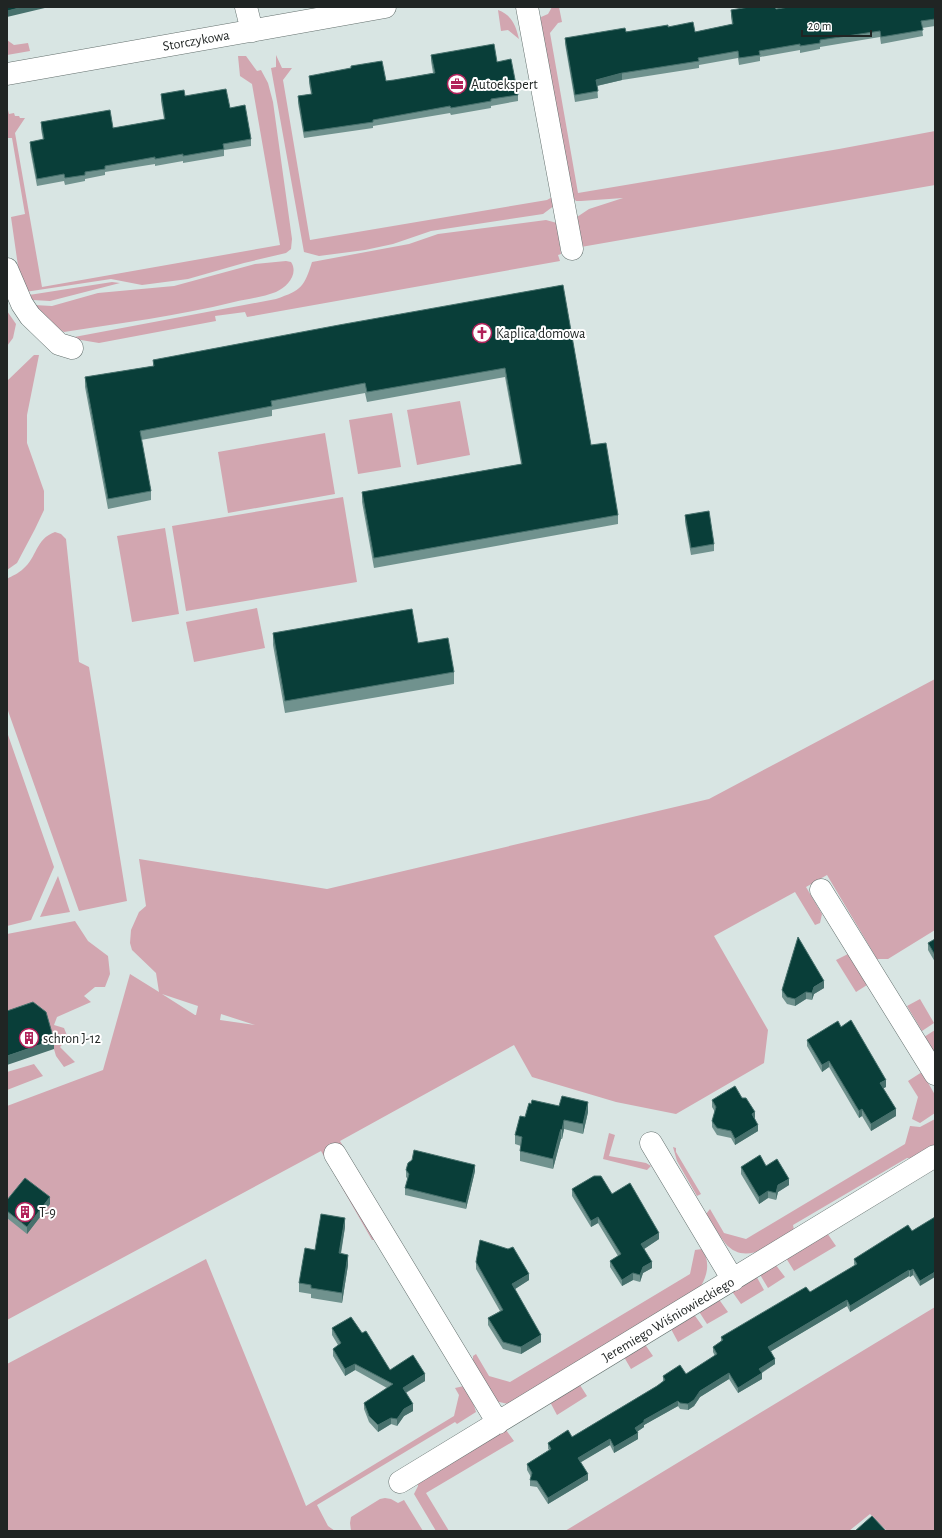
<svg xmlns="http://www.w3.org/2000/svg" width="942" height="1538" font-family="'Alegreya Sans',sans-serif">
<rect width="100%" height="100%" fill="#d8e5e3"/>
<!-- green -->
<path fill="#d2a6b0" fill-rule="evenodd" d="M 552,7 L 559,7 L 562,22 L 558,23 L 550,33 L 578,193 L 839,149 L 935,131 L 935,185 L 581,247 L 577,217 L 589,209 L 623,198 L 581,201 L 576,201 L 572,196 L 541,28 L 541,17 L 548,14 Z
M 498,10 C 512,15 516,26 519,39 L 508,30 L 501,31 Z
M 7,40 L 14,45 L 28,43 L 30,51 L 7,55 Z
M 276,55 L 282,68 L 292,68 L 283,80 L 310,240 L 547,200 L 554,196 L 555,205 L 543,214 L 431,231 L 393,244 L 365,250 L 319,256 L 304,252 L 271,68 L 276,67 Z
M 238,56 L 246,56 L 257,71 L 261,70 L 268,83 L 273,102 L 292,239 L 291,249 L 286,253 L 244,263 L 188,279 L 142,285 L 111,279 L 25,292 L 20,280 L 11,217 L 25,214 L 12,138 L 7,138 L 7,110 L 8,110 L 9,114 L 14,113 L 15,116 L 19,116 L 20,118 L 25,118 L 15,133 L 42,287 L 280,245 L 252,84 L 240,76 Z
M 546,220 L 557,223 L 561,254 L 558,255 L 560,261 L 247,317 L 245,312 L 215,316 L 216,321 L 99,343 L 69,338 L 276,299 C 302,290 304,287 312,262 L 409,244 L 438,234 Z
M 286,261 L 291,262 C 299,274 287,287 276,292 C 263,297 247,299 234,302 C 178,316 120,323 64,332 L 55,326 L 34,305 L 52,306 L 98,293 L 174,286 L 255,264 Z
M 112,282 L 120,283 L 50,301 L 33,300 L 29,295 Z
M 7,311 L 16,324 L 13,338 L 7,346 Z
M 34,355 L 39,355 L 27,415 L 27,443 L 44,491 L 44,510 L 35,529 L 17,563 L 7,570 L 7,381 Z
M 460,401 L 470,455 L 417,465 L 407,410 Z
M 392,413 L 401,467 L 358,474 L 349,420 Z
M 325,433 L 335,494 L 228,513 L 218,452 Z
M 343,497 L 357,582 L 186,611 L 172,526 Z
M 165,528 L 179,614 L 132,622 L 117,536 Z
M 55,532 L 61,534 L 66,539 L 79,662 L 89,667 L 127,901 L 79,911 L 7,708 L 7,579 C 12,576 19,573 23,569 C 37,558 35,539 55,532 Z
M 257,608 L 265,648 L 194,662 L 186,622 Z
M 935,679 L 935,930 L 888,959 L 877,959 L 827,875 L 806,887 L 822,914 L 820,923 L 815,925 L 795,892 L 714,936 L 768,1030 L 764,1063 L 676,1114 L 616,1102 L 532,1077 L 514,1045 L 340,1141 L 400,1240 L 372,1240 L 321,1151 L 7,1320 L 7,1106 L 103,1070 L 130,974 L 159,992 L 156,973 L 132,950 L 130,943 L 131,930 L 139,912 L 146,906 L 139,859 L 327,889 L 709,799 ZM 162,994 L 198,1006 L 196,1015 L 195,1015 ZM 221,1014 L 255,1025 L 220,1020 Z
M 7,732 L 54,867 L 31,920 L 7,926 Z
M 58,876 L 70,912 L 40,917 Z
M 75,921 L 88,941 L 108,956 L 110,974 L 105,987 L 95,987 L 84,996 L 91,1002 L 57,1017 L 54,1025 L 64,1028 L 68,1038 L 60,1047 L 75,1062 L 64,1067 L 56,1056 L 46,1022 L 7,1021 L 7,934 Z
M 848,954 L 867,985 L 856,992 L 836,960 Z
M 920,999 L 934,1023 L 922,1031 L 907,1006 Z
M 935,1030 L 935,1053 L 924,1037 Z
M 34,1064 L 43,1076 L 7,1090 L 7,1072 Z
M 922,1072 L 935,1095 L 935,1113 L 920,1123 L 912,1119 L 918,1097 L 908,1081 Z
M 935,1119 L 935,1146 L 915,1159 L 907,1158 L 793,1225 L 794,1230 C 775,1242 746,1268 725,1243 C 718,1234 712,1223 706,1214 L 710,1209 L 724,1233 L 746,1239 L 905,1144 L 910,1126 L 920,1127 Z
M 609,1133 L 615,1135 L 609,1156 L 646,1163 L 651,1166 L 647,1170 L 603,1159 Z
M 673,1147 L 676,1148 L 676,1152 L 701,1194 L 697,1196 L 677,1161 Z
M 827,1233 L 836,1246 L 794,1271 L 786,1258 Z
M 702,1249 C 710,1261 708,1274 701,1286 L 508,1404 L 495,1401 L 473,1365 L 473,1356 L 476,1354 L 489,1376 L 510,1382 L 690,1274 L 695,1250 Z
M 206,1259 L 306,1506 L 454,1416 L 459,1395 L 455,1388 L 464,1386 L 472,1399 L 476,1412 L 457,1424 L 455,1422 L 317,1505 L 328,1526 L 335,1531 L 7,1531 L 7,1364 Z
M 775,1264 L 785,1277 L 768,1288 L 759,1273 Z
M 755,1274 L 764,1290 L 741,1304 L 731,1290 Z
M 718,1298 L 728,1312 L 707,1324 L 698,1310 Z
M 935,1307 L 935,1531 L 887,1531 L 870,1514 L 849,1531 L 565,1531 Z
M 693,1313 L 703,1327 L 678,1342 L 671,1329 Z
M 644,1343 L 653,1356 L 631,1369 L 624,1357 Z
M 578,1382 L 587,1396 L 557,1415 L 549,1400 Z
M 506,1430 L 514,1441 L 426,1493 L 449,1531 L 436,1531 L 414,1494 L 418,1486 L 418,1481 Z
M 385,1498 L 391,1499 L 398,1503 L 404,1500 L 423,1531 L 351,1531 L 350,1523 L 351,1517 L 380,1499 Z"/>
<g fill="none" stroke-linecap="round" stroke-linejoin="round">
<!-- minor casing -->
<g stroke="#64706e" stroke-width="23">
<path id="minor" d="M 246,7 L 252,31
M 527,7 L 572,249
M 7,74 L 385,7
M 7,269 L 22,304 L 30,316 L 59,344 L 72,348
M 821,890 L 935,1074
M 651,1143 L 733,1280
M 335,1154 L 498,1423
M 400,1482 L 935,1156"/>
</g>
<!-- minor -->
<use href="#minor" stroke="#fff" stroke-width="22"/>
</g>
<!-- wall -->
<path fill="#70928e" d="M 935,7 L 935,26 L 922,28 L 923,36 L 881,44 L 880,37 L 820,47 L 820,49 L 800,53 L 800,50 L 760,57 L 760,61 L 739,65 L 738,58 L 699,65 L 699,68 L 622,80 L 597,86 L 598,98 L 575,102 L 565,44 L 565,38 L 668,27 L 695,32 L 732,24 L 731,17 L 731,10 Z
M 431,55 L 497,62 L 518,95 L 518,101 L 491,106 L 491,108 L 451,115 L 450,113 L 373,126 L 373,128 L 304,138 L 298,103 L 298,96 L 311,94 L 309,83 L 309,76 L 386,81 L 394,80 L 433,73 L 431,61 Z
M 161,94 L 185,96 L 230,108 L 251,139 L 251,146 L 224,150 L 224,156 L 183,163 L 183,161 L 155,166 L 155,164 L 105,172 L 105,175 L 85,179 L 85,181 L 65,185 L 64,181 L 37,186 L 30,149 L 30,142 L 43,140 L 41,129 L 41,122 L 113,128 L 164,119 L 161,101 Z
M 563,285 L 591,445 L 618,515 L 618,524 L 374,568 L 362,502 L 362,492 L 521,464 L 505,377 L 367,402 L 365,393 L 272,410 L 272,416 L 141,440 L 151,491 L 151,500 L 108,509 L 85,387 L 85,377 L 153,366 L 153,360 Z
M 685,515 L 714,544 L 714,551 L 691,555 L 685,522 Z
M 273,633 L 454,672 L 454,684 L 285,713 L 273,645 Z
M 935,939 L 935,962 L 928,950 L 928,943 Z
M 824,988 L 814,994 L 812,1000 L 806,999 L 795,1006 L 787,1004 L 782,997 L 782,990 Z
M 841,1027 L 886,1087 L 883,1088 L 896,1116 L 871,1131 L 862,1116 L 859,1118 L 829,1067 L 822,1072 L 807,1046 L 807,1040 Z
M 712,1100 L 755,1119 L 758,1131 L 735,1145 L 731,1138 L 717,1135 L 712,1127 L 712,1121 L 715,1112 L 712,1107 Z
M 559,1106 L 588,1112 L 583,1134 L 564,1129 L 562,1139 L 561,1139 L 560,1142 L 553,1169 L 520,1161 L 520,1151 L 521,1146 L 515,1144 L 515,1135 L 525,1117 Z
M 412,1160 L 475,1171 L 466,1209 L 405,1195 L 405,1188 L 408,1179 L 406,1177 L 406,1170 Z
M 766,1166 L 789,1185 L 778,1192 L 776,1200 L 768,1198 L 759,1204 L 741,1174 L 741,1167 Z
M 572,1189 L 612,1194 L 659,1239 L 644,1249 L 652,1268 L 643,1273 L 640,1282 L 633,1280 L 622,1286 L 610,1267 L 610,1261 L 618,1256 L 598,1223 L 591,1227 L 572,1196 Z
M 7,1200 L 50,1204 L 27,1234 L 7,1218 Z
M 935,1217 L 920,1286 L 913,1275 L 910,1277 L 909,1276 L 850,1312 L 847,1306 L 771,1351 L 775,1364 L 762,1373 L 762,1379 L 738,1393 L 729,1379 L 700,1397 L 694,1406 L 688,1410 L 680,1409 L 678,1406 L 644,1425 L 644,1427 L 637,1432 L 638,1439 L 614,1453 L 610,1445 L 580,1462 L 588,1480 L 548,1504 L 537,1487 L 530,1486 L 530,1480 L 531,1477 L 527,1470 L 527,1464 L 549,1450 L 548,1449 L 548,1443 L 572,1437 L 657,1386 L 663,1382 L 663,1376 L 686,1374 L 715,1356 L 713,1352 L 713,1347 L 721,1341 L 721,1337 L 810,1292 L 855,1266 L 854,1264 L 854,1259 L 912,1231 Z
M 345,1227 L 341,1254 L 348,1265 L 342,1303 L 311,1298 L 311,1294 L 299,1292 L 299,1283 L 315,1250 Z
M 476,1262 L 529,1280 L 515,1289 L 541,1342 L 521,1354 L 503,1349 L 488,1325 L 488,1318 L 500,1311 L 476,1269 Z
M 332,1328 L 362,1333 L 390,1370 L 425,1381 L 406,1393 L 413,1411 L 404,1416 L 397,1426 L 391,1424 L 378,1432 L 369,1422 L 364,1409 L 364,1403 L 387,1388 L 355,1370 L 345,1376 L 333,1356 L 333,1349 L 338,1345 L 332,1335 Z"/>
<!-- shaded-wall -->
<path fill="#47706c" d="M 23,7 L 49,7 L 7,17 L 7,11 Z
M 622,73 L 622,80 L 596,86 L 596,80 Z
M 824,981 L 824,988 L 814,994 L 812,1000 L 812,993 L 814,987 Z
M 806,992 L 806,999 L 795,1006 L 795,999 Z
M 54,1040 L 54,1049 L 7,1065 L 7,1056 Z
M 829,1061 L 829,1067 L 822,1072 L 822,1065 Z
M 886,1080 L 886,1087 L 880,1090 L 880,1083 Z
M 588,1102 L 588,1112 L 583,1134 L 583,1124 Z
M 862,1109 L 862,1116 L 859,1118 L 859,1111 Z
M 896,1109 L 896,1116 L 871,1131 L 871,1124 Z
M 755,1112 L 755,1119 L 752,1114 Z
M 564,1120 L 564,1129 L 562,1139 L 562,1130 Z
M 758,1125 L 758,1131 L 735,1145 L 735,1139 Z
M 561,1129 L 561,1139 L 553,1169 L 553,1159 Z
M 475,1165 L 475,1171 L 466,1209 L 466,1203 Z
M 789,1179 L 789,1185 L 778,1192 L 776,1200 L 776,1193 L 778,1185 Z
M 768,1191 L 768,1198 L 759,1204 L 759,1197 Z
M 50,1197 L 50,1204 L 27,1234 L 27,1227 Z
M 598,1217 L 598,1223 L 591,1227 L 591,1221 Z
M 345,1218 L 345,1227 L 339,1263 L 339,1253 Z
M 659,1233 L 659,1239 L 641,1251 L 641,1244 Z
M 348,1255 L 348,1265 L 342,1303 L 342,1293 Z
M 652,1262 L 652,1268 L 643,1273 L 640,1282 L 640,1275 L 643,1267 Z
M 913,1269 L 913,1275 L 910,1277 L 910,1271 Z
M 909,1270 L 909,1276 L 850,1312 L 850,1306 Z
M 935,1272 L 935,1277 L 920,1286 L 920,1281 Z
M 633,1273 L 633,1280 L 622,1286 L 622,1280 Z
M 529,1274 L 529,1280 L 512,1291 L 512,1284 Z
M 847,1300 L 847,1306 L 768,1353 L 768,1347 Z
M 541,1335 L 541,1342 L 521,1354 L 521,1347 Z
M 775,1359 L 775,1364 L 759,1374 L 759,1369 Z
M 355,1364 L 355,1370 L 345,1376 L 345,1369 Z
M 729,1373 L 729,1379 L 700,1397 L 694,1406 L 688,1410 L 688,1404 L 700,1391 Z
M 762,1373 L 762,1379 L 738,1393 L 738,1388 Z
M 425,1374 L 425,1381 L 403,1394 L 403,1388 Z
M 678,1401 L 678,1406 L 644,1425 L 644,1427 L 635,1433 L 635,1428 L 644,1420 Z
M 413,1404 L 413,1411 L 404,1416 L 397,1426 L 397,1419 L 404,1409 Z
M 391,1418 L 391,1424 L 378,1432 L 378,1425 Z
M 638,1433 L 638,1439 L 614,1453 L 614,1447 Z
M 610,1439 L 610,1445 L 578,1464 L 578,1458 Z
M 588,1474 L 588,1480 L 548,1504 L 548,1498 Z"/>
<!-- building -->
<path fill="#093e39" stroke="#47706c" d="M 7,7 L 23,7 L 7,11 Z
M 749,7 L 775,7 L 776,9 L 789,7 L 935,7 L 935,19 L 921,21 L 923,30 L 881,37 L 880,31 L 820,40 L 820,43 L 800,46 L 800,44 L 759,51 L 760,55 L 739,58 L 738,51 L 698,58 L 699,61 L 622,73 L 596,80 L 598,91 L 575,95 L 565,38 L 625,28 L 626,32 L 668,25 L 668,27 L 693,22 L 695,32 L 733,24 L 731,10 Z
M 494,44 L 497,62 L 511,59 L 518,95 L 491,99 L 491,101 L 451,108 L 450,106 L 373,120 L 373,122 L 304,132 L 298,96 L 312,94 L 309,76 L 351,68 L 351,66 L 382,61 L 386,81 L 394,80 L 435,73 L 431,55 Z
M 226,89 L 230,108 L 245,105 L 251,139 L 223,144 L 224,149 L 183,156 L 183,154 L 155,159 L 155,157 L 105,166 L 105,169 L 85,172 L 85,175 L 65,178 L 64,174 L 37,179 L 30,142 L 44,139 L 41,122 L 110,110 L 113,128 L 165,119 L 161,94 L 184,90 L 185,96 Z
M 563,285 L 591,445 L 606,443 L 618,515 L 374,558 L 362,492 L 522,464 L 505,368 L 367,392 L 365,383 L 271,401 L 272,406 L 140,431 L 151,491 L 108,499 L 85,377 L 154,366 L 153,360 L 339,325 Z
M 709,511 L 714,544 L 691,548 L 685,515 Z
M 412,609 L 418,643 L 448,638 L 454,672 L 285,701 L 273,633 Z
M 798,937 L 824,981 L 814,987 L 812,993 L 806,992 L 795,999 L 787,997 L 782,990 Z
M 935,939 L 935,955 L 928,943 Z
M 33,1002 L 46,1012 L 54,1040 L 7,1056 L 7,1011 Z
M 851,1020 L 886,1080 L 880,1083 L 896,1109 L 871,1124 L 862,1109 L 859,1111 L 829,1061 L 822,1065 L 807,1040 L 838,1021 L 841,1027 Z
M 735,1086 L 742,1098 L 746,1098 L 755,1112 L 752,1114 L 758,1125 L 735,1139 L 731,1131 L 717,1128 L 712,1121 L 716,1107 L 712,1100 Z
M 562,1096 L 588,1102 L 583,1124 L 564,1120 L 562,1130 L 561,1129 L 560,1132 L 553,1159 L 520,1151 L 522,1137 L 515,1135 L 520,1116 L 525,1117 L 529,1103 L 531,1104 L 532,1100 L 559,1106 Z
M 414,1150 L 475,1165 L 466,1203 L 405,1188 L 409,1174 L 406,1170 L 408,1163 L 412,1160 Z
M 760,1155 L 766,1166 L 777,1159 L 789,1179 L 778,1185 L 776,1193 L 768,1191 L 759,1197 L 741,1167 Z
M 594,1176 L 601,1176 L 612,1194 L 630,1183 L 659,1233 L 641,1244 L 652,1262 L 643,1267 L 640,1275 L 633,1273 L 622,1280 L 610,1261 L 621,1254 L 598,1217 L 591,1221 L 572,1189 Z
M 25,1178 L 50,1197 L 27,1227 L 7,1211 L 7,1200 Z
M 321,1214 L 345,1218 L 339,1253 L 348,1255 L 342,1293 L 311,1288 L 311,1285 L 299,1283 L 305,1248 L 315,1250 Z
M 935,1217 L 935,1272 L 920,1281 L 913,1269 L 910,1271 L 909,1270 L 850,1306 L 847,1300 L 768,1347 L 775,1359 L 759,1369 L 762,1373 L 738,1388 L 729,1373 L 700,1391 L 694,1400 L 688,1404 L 680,1403 L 678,1401 L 644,1420 L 644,1422 L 635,1428 L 638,1433 L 614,1447 L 610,1439 L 578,1458 L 588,1474 L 548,1498 L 537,1481 L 530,1480 L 532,1473 L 527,1464 L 551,1449 L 548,1443 L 568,1430 L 572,1437 L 657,1386 L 665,1380 L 663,1376 L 680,1365 L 686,1374 L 717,1354 L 713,1347 L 723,1340 L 721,1337 L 806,1287 L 810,1292 L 857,1264 L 854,1259 L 908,1225 L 912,1231 Z
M 480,1240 L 508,1249 L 513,1247 L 529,1274 L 512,1284 L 541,1335 L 521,1347 L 503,1342 L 488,1318 L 503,1310 L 476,1262 Z
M 351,1317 L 362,1333 L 366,1331 L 390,1370 L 413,1355 L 425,1374 L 403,1388 L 413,1404 L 404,1409 L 397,1419 L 391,1418 L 378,1425 L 369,1416 L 364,1403 L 393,1384 L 355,1364 L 345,1369 L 333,1349 L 341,1343 L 332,1328 Z
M 872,1516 L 886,1531 L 855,1531 Z"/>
<!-- icons -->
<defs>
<g id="office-ring" transform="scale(1)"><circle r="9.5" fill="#fff" stroke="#b1225a" stroke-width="1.5"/><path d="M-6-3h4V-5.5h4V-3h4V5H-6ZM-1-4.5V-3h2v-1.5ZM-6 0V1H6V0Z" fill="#b1225a"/></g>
<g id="church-ring" transform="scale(1)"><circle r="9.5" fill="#fff" stroke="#b1225a" stroke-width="1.5"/><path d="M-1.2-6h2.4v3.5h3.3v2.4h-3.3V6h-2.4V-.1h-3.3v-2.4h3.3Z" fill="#b1225a"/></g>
<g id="building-ring" transform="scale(1)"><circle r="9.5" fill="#fff" stroke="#b1225a" stroke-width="1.5"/><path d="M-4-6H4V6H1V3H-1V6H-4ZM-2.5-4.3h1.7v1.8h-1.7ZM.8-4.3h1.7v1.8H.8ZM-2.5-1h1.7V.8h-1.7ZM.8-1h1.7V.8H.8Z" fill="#b1225a"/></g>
</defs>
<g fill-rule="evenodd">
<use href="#office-ring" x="457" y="84"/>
<use href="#church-ring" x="482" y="333"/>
<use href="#building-ring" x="29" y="1038"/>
<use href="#building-ring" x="25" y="1212"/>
</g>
<g text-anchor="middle" stroke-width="4" stroke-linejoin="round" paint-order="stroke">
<!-- street labels -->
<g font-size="14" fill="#202524" stroke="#fff">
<text transform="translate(196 40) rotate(-10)" y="5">Storczykowa</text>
<text transform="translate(668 1319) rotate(-31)" y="5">Jeremiego Wiśniowieckiego</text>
</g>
<!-- poi labels -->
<g font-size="14" fill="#202524" stroke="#fff" text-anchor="start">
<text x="471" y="89">Autoekspert</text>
<text x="496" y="338">Kaplica domowa</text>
<text x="43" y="1043">schron J-12</text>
<text x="39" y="1217">T-9</text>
</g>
</g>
<!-- border -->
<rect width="942" height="1538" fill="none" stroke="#202524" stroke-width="16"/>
<!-- scale -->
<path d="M802 30v6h69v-6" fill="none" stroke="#202524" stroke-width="2"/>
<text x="808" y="30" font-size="12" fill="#202524" stroke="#ffffff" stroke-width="3" paint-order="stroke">20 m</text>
</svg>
